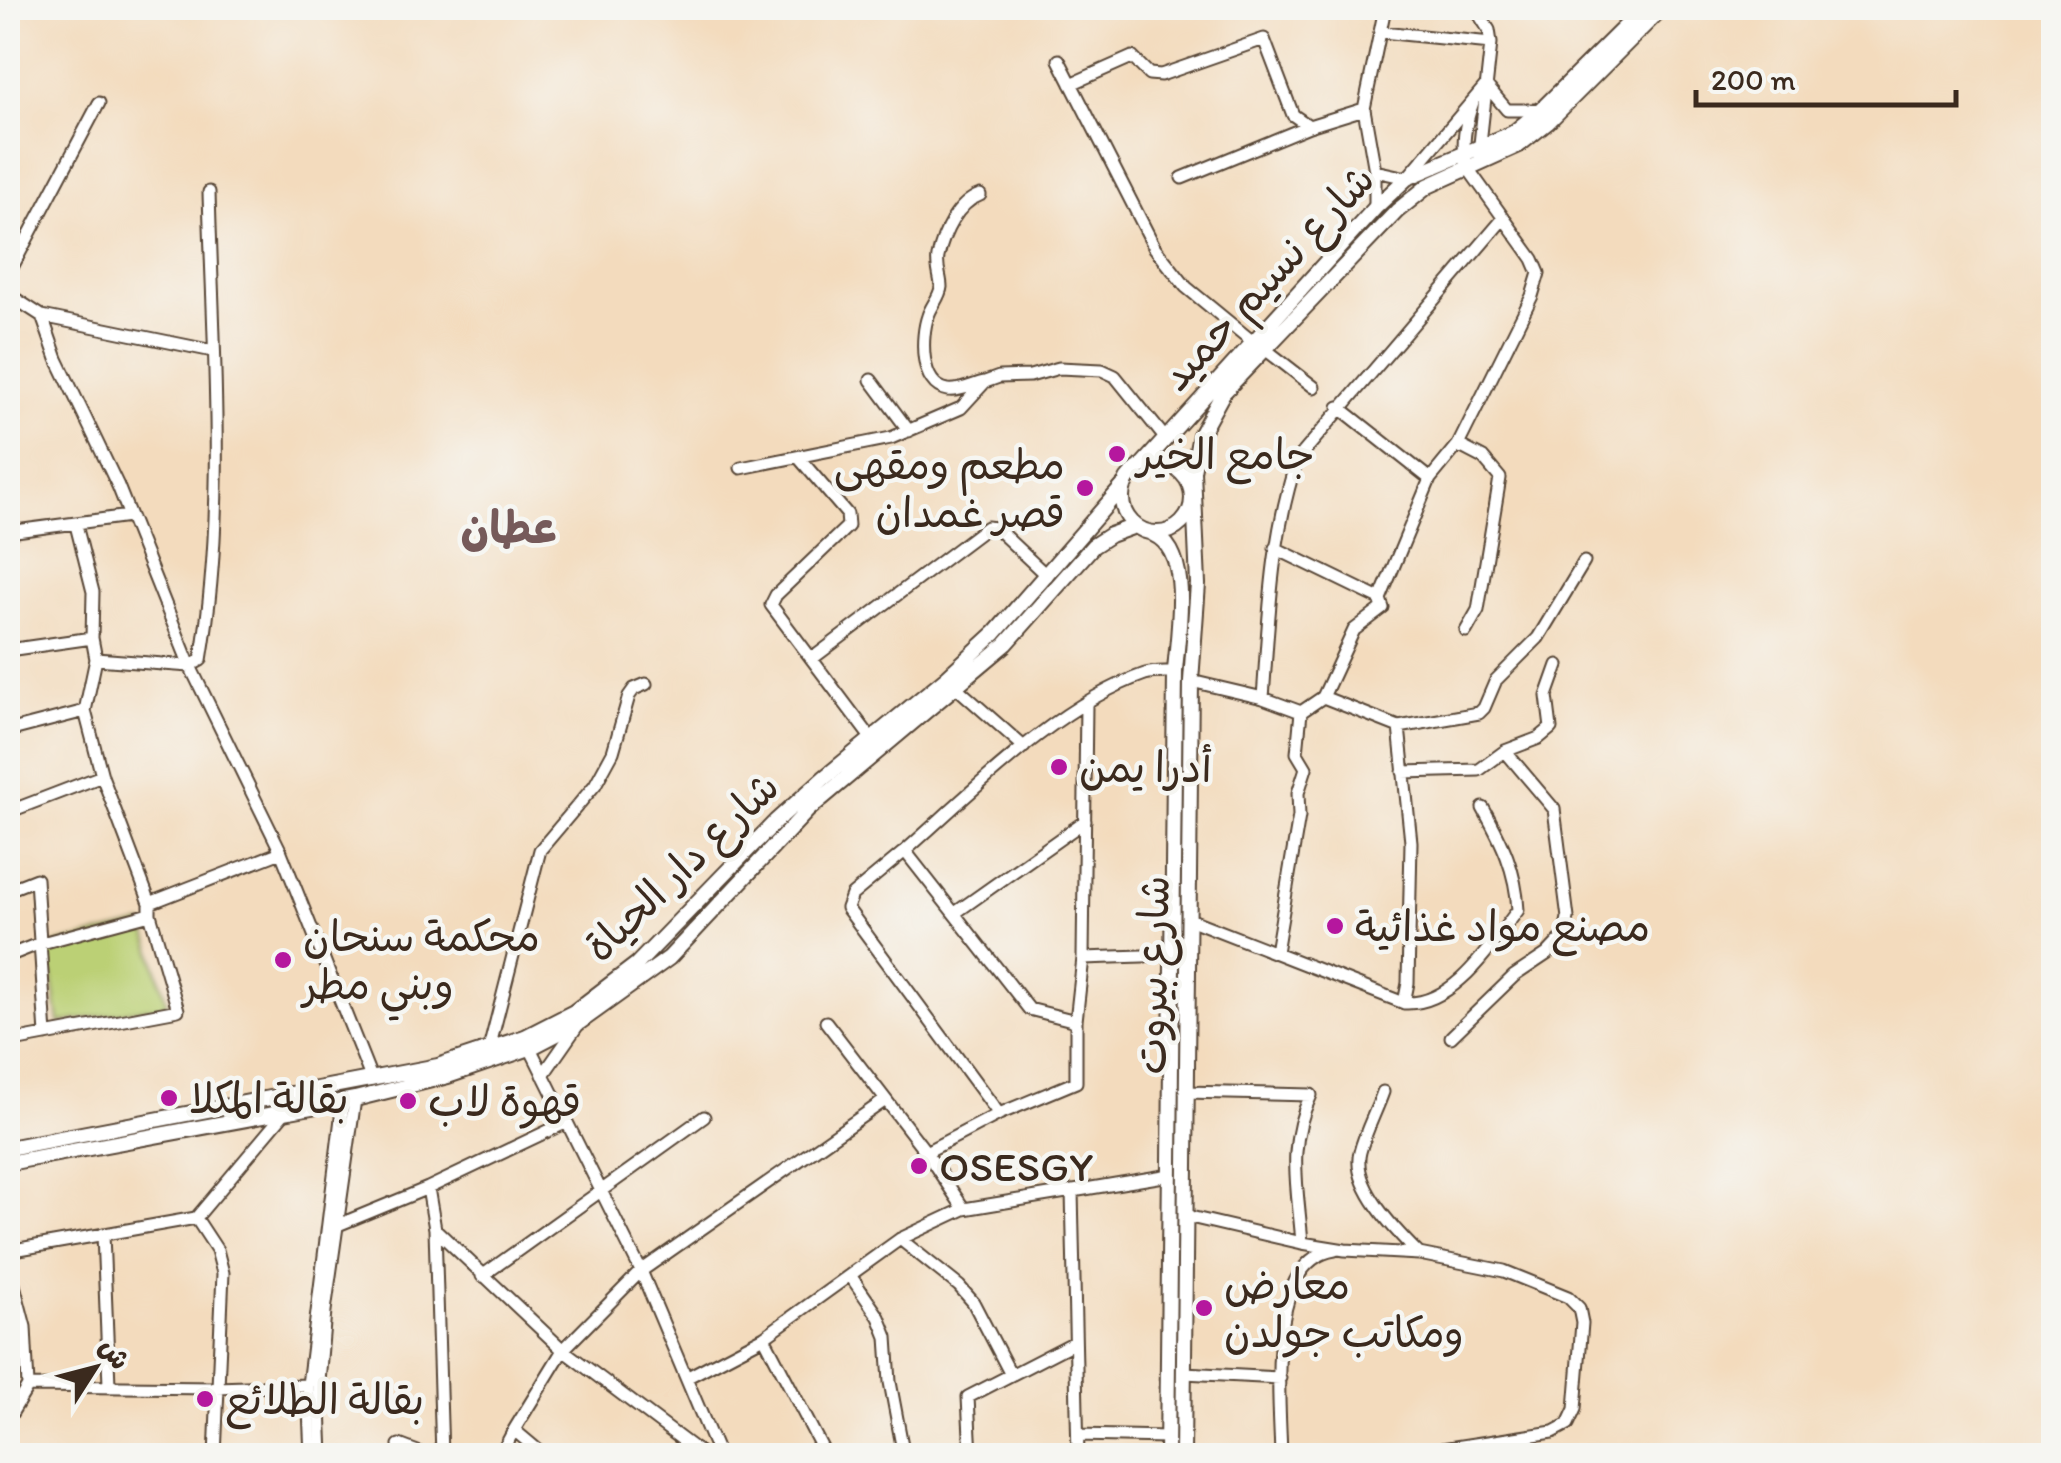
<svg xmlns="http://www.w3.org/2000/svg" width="2061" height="1463" font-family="Itim,'Playpen Sans Arabic',sans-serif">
<rect width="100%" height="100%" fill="#f6f6f2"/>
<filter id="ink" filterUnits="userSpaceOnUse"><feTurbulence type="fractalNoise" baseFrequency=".01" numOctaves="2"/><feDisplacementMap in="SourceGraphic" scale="20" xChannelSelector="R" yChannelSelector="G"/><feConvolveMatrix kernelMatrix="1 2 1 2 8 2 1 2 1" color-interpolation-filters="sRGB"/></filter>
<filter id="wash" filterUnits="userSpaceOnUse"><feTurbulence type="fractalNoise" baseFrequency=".0048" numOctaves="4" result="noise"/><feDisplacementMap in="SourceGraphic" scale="40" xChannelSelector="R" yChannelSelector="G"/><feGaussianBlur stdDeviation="2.25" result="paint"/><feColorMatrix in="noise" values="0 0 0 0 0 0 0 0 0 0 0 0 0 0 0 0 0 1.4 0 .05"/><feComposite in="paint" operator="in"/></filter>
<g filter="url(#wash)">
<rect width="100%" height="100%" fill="#f3dbbd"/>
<!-- green -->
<path fill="#bbd074" stroke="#7b7d49" stroke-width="2.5" d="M 144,923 L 167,1005 L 59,1023 L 48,946 Z"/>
</g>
<g filter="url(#ink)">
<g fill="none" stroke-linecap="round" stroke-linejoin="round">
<!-- minor casing -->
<g stroke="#574536" stroke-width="15">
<path id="minor" d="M 1475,8 L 1489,30 L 1491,43 L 1479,153
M 8,13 L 15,8
M 1382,32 L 1491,43
M 1059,60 L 1155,248 L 1186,287 L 1253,342
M 1071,84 L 1132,57 L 1149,74 L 1161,75 L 1264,39 L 1293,115 L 1309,126
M 1375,171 L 1407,178 L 1486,85 L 1507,110 L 1541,110
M 1182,178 L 1309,126 L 1364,109
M 980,195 C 957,203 943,234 938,257 C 936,268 941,277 941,287 C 940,297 931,306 928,316 C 921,335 919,386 948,390 C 958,392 974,384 985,382
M 1375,208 L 1375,171 L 1364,109 L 1385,8
M 8,275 L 99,103
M 8,294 L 42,316 L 57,359 L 118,486 L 190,666 L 281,852 L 372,1080
M 42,316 L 213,351
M 1265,349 L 1314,387
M 871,380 L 909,431
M 1339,407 L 1430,479
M 1458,445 L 1483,458 L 1500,478 L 1478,610 L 1466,631
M 799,458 L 847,514 L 848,526 L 776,595 L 771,605 L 871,738
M 741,468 L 891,438 L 961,408 L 985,382 L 999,377 L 1030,376 L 1059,368 L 1102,370 L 1115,376 L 1165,438
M 8,532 L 129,516
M 1275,548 L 1380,599
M 8,650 L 92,638
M 813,658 L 987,527 L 996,528 L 1047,576
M 96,659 L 190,666 L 201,660 C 227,507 213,347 209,192
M 1191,681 L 1263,698 L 1301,712
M 956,687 L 1024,747
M 1323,697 L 1399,727 L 1479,713 L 1484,708 L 1496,680 L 1538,638 L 1584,562
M 1263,698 C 1269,617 1271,538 1297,460 L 1503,219
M 1399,727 L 1411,842 L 1408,983 L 1404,1003
M 8,731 L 85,711
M 1505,751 L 1539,738 L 1551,728 L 1547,696 L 1558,665
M 1403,772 L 1479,770 L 1505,751 L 1554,809 L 1568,918 L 1564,936 L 1547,954 L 1514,976 L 1451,1037
M 8,812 L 102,776
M 905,851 L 852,895 L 847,908 L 999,1114
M 8,890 L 36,879 L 46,1035
M 150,903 L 281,852
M 955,913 L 1085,821
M 1189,919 L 1404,1003 C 1454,1006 1490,946 1518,910 C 1516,870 1502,842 1483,808
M 1276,952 L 1299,816 L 1298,793 L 1306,768 L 1297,753 L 1301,712 L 1323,697 L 1354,630 L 1383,608 L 1380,599 L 1430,479 L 1458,445 L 1532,296 L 1539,273 L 1533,259 L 1467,167 C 1461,144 1465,124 1473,102
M 8,956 L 38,944 L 150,914
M 1083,958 L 1172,955
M 1076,1021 L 1029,1009 L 905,851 C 973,791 1058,704 1145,674 C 1154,671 1165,672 1175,672
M 826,1022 L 926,1152 L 964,1209
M 8,1042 L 178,1010 L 150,914 L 150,903 L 102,776 L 85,711 L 96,659 L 92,638 L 93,592 L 76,525
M 530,1048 L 641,1271 L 719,1456
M 489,1049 L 540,850 L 595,785 L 613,752 L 629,696 L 634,689 L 646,684
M 543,1075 L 580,1022
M 1185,1092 L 1311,1095 C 1286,1147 1298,1187 1302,1243
M 1383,1092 C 1376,1112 1365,1132 1360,1152 C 1351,1186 1397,1232 1418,1253
M 926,1152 L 999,1114 L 1076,1082 L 1076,1021 L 1083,958 L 1086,704
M 428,1188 L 435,1229 L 442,1456
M 1072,1191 L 1078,1456
M 1186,1216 L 1302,1243 L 1345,1250 L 1419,1254 L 1504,1271 L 1568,1297 L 1579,1308 L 1582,1323 L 1575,1409 L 1568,1424 L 1553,1432 L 1396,1456
M 196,1218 L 217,1250 L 223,1273 L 215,1456
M 338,1225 L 428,1188 L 565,1123
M 435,1229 L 563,1350 L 641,1271 L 884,1101
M 103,1234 L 109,1385
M 900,1239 L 959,1286 L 973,1302 L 1010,1373
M 8,1251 L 196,1218 L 286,1111
M 8,1262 L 25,1327 L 28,1386 L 8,1419
M 850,1275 L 879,1317 L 887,1337 L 890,1382 L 904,1456
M 482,1276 L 704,1117
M 764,1337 L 826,1456
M 1184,1373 L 1280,1378
M 688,1377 L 764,1337 L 900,1239 L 964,1209 L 1170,1175
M 28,1386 L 217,1388 L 308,1385
M 1078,1435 L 1167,1437
M 399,1445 L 428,1456
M 311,1456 L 308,1385 L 343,1102
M 322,1456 L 319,1382 L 325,1311 L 355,1099
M 500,1456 L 514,1430
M 545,1456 L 514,1430 L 563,1350 L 704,1456
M 971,1456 L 968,1397 L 1075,1342
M 1281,1456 C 1280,1402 1264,1260 1335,1250
M 1494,1456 L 1494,1455"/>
</g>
<!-- major casing -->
<g stroke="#574536" stroke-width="18">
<path id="major" d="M1122 498a35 35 0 1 1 70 0a35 35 0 1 1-70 0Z
M 1141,466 L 1375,208 L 1407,178 L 1513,133 L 1541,110 L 1644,8
M 1153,534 C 1194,552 1177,635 1175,672 L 1167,1456
M 8,1148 L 438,1066 L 525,1037 L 574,1012 L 637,964 L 776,821 L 824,778 L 946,678 L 995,633 L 1123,486
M 8,1163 L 355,1099 L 448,1076 L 530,1048 L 580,1022 L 669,958 L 808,810 L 1006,644 L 1093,546 L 1110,535 L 1135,526
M 1183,1456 L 1191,681 L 1198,584 L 1193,471 L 1200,435 L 1223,393 L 1397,211 L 1428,186 L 1519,145 L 1548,122 L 1662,8"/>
</g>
<!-- minor -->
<use href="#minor" stroke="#fff" stroke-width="11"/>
<!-- major -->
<use href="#major" stroke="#fff" stroke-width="14"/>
</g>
</g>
<!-- markers -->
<g fill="#b5179e" stroke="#f6f6f2" stroke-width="4">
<circle cx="1117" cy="454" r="10"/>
<circle cx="1085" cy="488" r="10"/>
<circle cx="1059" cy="767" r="10"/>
<circle cx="1335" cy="926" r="10"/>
<circle cx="283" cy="960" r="10"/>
<circle cx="169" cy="1098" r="10"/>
<circle cx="408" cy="1101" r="10"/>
<circle cx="919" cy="1166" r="10"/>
<circle cx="1204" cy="1308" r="10"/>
<circle cx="205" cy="1399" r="10"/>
</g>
<g text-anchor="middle" stroke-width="9" stroke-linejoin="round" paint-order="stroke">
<!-- street labels -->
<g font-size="42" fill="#3b2a1e" stroke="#f6f6f2">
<text transform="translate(1267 277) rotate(-47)" y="15">شارع نسيم حميد</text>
<text transform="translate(681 866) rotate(-44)" y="15">شارع دار الحياة</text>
<text transform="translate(1152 975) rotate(-89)" y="15">شارع بيروت</text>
</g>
<!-- poi labels -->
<g font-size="42" fill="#3b2a1e" stroke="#f6f6f2" text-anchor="start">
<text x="1137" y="469">جامع الخير</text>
<text x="1065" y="479" text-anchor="end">مطعم ومقهى<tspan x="1065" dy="48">قصر غمدان</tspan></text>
<text x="1079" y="782">أدرا يمن</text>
<text x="1355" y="941">مصنع مواد غذائية</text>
<text x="303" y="951">محكمة سنحان<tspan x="303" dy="48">وبني مطر</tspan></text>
<text x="189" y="1113">بقالة المكلا</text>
<text x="428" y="1116">قهوة لاب</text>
<text x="939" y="1181">OSESGY</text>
<text x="1224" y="1299">معارض<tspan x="1224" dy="48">ومكاتب جولدن</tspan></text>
<text x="225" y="1414">بقالة الطلائع</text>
</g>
<!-- neighbourhood labels -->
<g font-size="45" font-weight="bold" fill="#765a5a" stroke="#f6f6f2">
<text x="510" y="543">عطان</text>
</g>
</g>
<!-- margin -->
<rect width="2061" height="1463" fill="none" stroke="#f6f6f2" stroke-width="40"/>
<!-- north arrow -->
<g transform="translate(95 1368) rotate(54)" stroke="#f6f6f2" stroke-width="8" paint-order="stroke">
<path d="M0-8L18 38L0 25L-18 38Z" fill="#3b2a1e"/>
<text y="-15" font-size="28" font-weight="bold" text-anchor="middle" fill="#3b2a1e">ش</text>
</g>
<!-- scale -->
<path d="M1696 90v15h260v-15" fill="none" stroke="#3b2a1e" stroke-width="5"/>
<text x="1711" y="90" font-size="30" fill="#3b2a1e" stroke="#f6f6f2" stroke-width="8" paint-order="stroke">200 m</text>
</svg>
